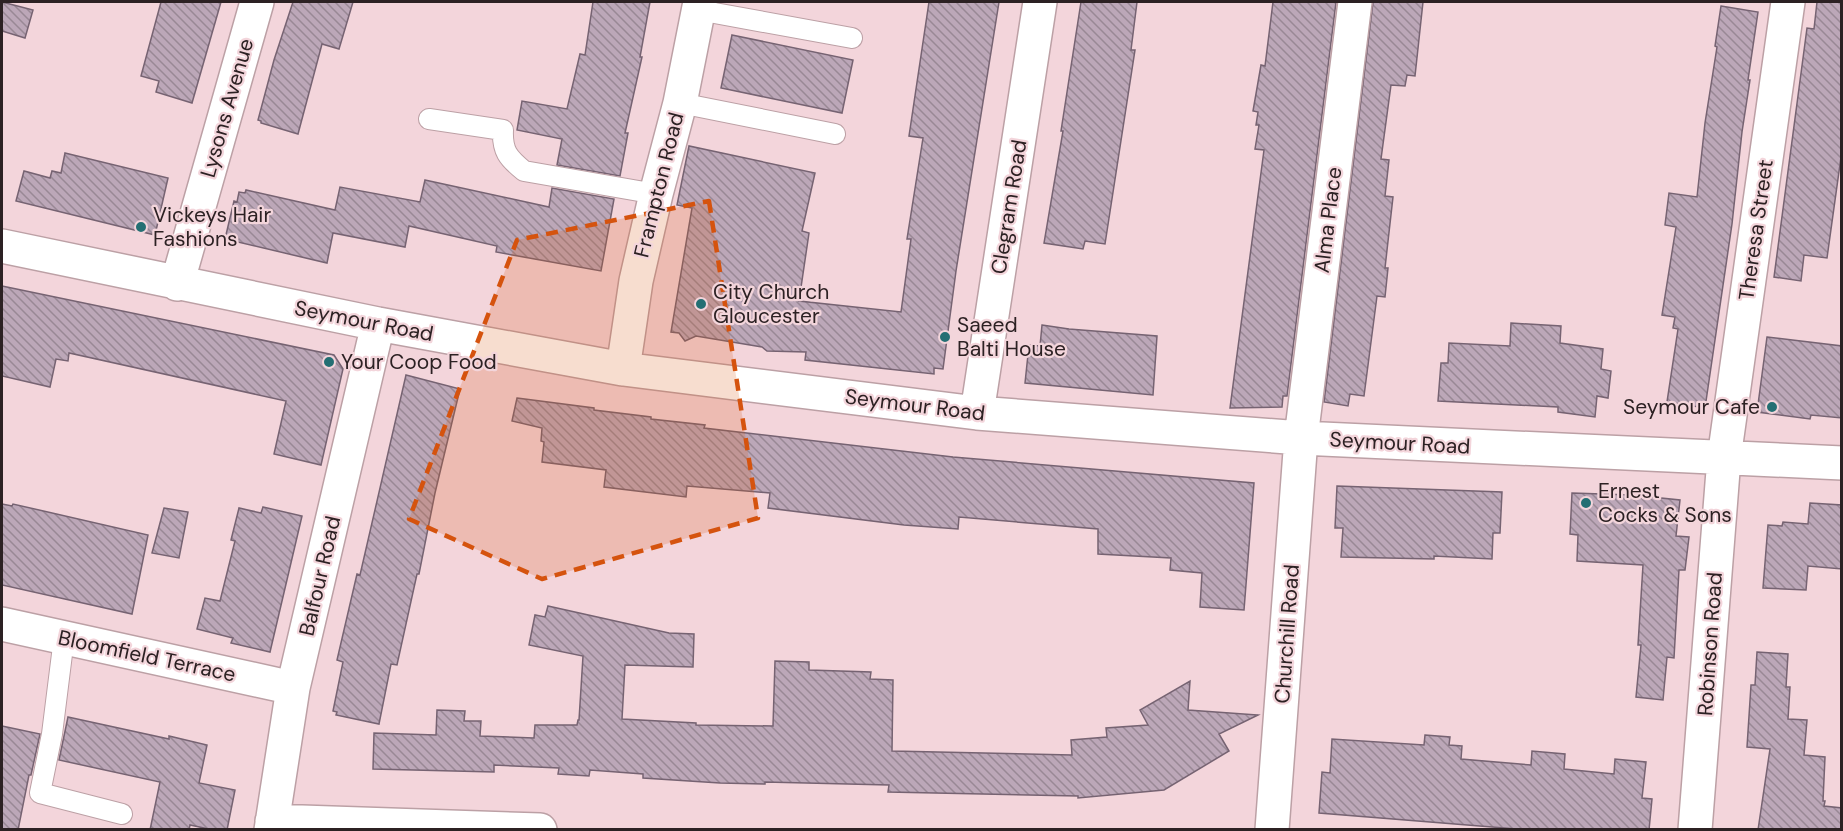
<svg xmlns="http://www.w3.org/2000/svg" width="1843" height="831" font-family="'DM Sans',sans-serif">
<defs>
<pattern id="building-back-hatch" width="6" height="6" patternUnits="userSpaceOnUse" patternTransform="scale(1.5)"><rect width="6" height="6" fill="#bca7b8"/><path d="M-1 5l2 2M0 0l6 6M5-1l2 2" fill="none" stroke="#998895"/></pattern>
</defs>
<rect width="100%" height="100%" fill="#f3d5db"/>
<!-- building -->
<path fill="url(#building-back-hatch)" stroke="#766372" stroke-width="1.5" d="M 2,2 L 33,10 L 25,38 L 2,31 Z
M 161,2 L 221,2 L 192,103 L 156,92 L 159,81 L 141,76 Z
M 293,2 L 353,2 L 339,49 L 322,44 L 298,134 L 261,123 L 261,121 L 258,120 L 274,60 Z
M 593,2 L 650,2 L 640,57 L 642,57 L 625,133 L 628,133 L 620,176 L 557,165 L 562,139 L 517,130 L 522,101 L 567,109 L 580,54 L 585,55 Z
M 929,2 L 999,2 L 956,271 L 943,369 L 934,368 L 934,374 L 805,360 L 806,352 L 767,351 L 762,347 L 696,336 L 685,341 L 679,333 L 671,332 L 692,208 L 677,205 L 689,146 L 815,173 L 802,231 L 809,233 L 799,301 L 901,312 L 911,239 L 907,239 L 923,138 L 909,136 Z
M 1081,2 L 1137,2 L 1131,50 L 1135,50 L 1105,244 L 1085,241 L 1083,249 L 1044,243 L 1063,131 L 1061,131 Z
M 1273,2 L 1336,2 L 1287,396 L 1283,396 L 1282,407 L 1230,408 L 1264,150 L 1255,149 L 1259,125 L 1256,125 L 1258,112 L 1253,111 L 1261,65 L 1265,66 Z
M 1373,2 L 1423,2 L 1415,76 L 1407,75 L 1405,86 L 1391,85 L 1381,159 L 1389,160 L 1385,196 L 1393,197 L 1385,268 L 1388,268 L 1385,297 L 1377,296 L 1364,396 L 1350,394 L 1348,406 L 1324,402 Z
M 1817,2 L 1842,2 L 1842,150 L 1827,258 L 1804,255 L 1801,281 L 1774,277 L 1807,28 L 1814,29 Z
M 1721,6 L 1758,12 L 1748,80 L 1750,80 L 1742,132 L 1732,224 L 1705,408 L 1667,402 L 1678,329 L 1673,328 L 1675,317 L 1662,315 L 1676,227 L 1665,225 L 1669,193 L 1697,197 L 1705,123 L 1717,47 L 1715,46 Z
M 732,35 L 853,60 L 842,113 L 721,88 Z
M 65,153 L 168,178 L 155,235 L 16,201 L 24,171 L 50,178 L 52,171 L 61,173 Z
M 425,180 L 549,207 L 552,188 L 614,199 L 601,271 L 496,252 L 497,246 L 409,226 L 405,247 L 333,233 L 327,263 L 225,239 L 234,201 L 237,202 L 239,192 L 245,193 L 246,190 L 335,210 L 340,187 L 420,202 Z
M 2,286 L 334,355 L 343,369 L 321,465 L 274,454 L 286,401 L 69,353 L 68,361 L 56,359 L 50,387 L 2,376 Z
M 1511,323 L 1561,326 L 1560,343 L 1603,349 L 1601,369 L 1611,371 L 1608,398 L 1597,396 L 1595,417 L 1558,412 L 1558,407 L 1438,401 L 1441,363 L 1448,363 L 1449,343 L 1510,346 Z
M 1042,325 L 1069,329 L 1157,336 L 1153,395 L 1025,383 L 1029,345 L 1040,346 Z
M 1767,337 L 1842,346 L 1842,418 L 1811,415 L 1810,419 L 1757,412 Z
M 406,375 L 460,389 L 435,493 L 419,574 L 417,574 L 397,665 L 391,664 L 379,724 L 336,715 L 337,712 L 333,711 L 343,662 L 337,660 L 357,574 L 360,575 Z
M 517,398 L 594,408 L 594,410 L 651,417 L 651,419 L 705,425 L 704,428 L 953,457 L 1254,483 L 1244,610 L 1200,607 L 1202,573 L 1170,570 L 1171,558 L 1098,554 L 1098,529 L 959,517 L 958,529 L 904,525 L 768,508 L 770,493 L 687,486 L 686,497 L 604,487 L 606,470 L 542,462 L 544,442 L 541,441 L 542,428 L 512,421 Z
M 1337,486 L 1502,492 L 1500,533 L 1493,533 L 1492,559 L 1434,556 L 1434,559 L 1341,557 L 1343,528 L 1335,528 Z
M 1572,493 L 1632,495 L 1680,500 L 1676,536 L 1689,537 L 1685,570 L 1679,570 L 1674,658 L 1667,657 L 1663,700 L 1636,697 L 1641,645 L 1638,645 L 1643,565 L 1577,561 L 1578,535 L 1570,534 Z
M 1810,503 L 1842,505 L 1842,569 L 1808,566 L 1806,590 L 1763,588 L 1768,525 L 1782,526 L 1783,522 L 1808,524 Z
M 2,504 L 12,506 L 13,504 L 148,535 L 132,614 L 2,585 Z
M 263,507 L 302,516 L 270,652 L 231,643 L 233,638 L 197,629 L 205,598 L 220,601 L 235,541 L 231,540 L 239,508 L 261,513 Z
M 164,508 L 188,512 L 179,558 L 152,553 Z
M 548,606 L 669,633 L 694,634 L 693,667 L 625,665 L 622,719 L 696,723 L 696,725 L 773,726 L 775,661 L 809,662 L 809,670 L 871,672 L 870,679 L 893,680 L 892,751 L 1072,755 L 1071,740 L 1107,737 L 1106,728 L 1148,725 L 1140,710 L 1190,681 L 1188,710 L 1258,715 L 1219,734 L 1229,751 L 1164,790 L 1078,798 L 1078,796 L 888,792 L 889,785 L 765,782 L 765,784 L 720,783 L 643,778 L 643,774 L 590,770 L 589,776 L 558,774 L 559,768 L 494,765 L 494,772 L 373,769 L 374,733 L 436,735 L 437,710 L 465,711 L 464,721 L 481,721 L 480,736 L 534,738 L 535,725 L 577,725 L 578,720 L 579,720 L 583,656 L 529,645 L 535,615 L 545,617 Z
M 1757,652 L 1788,654 L 1786,687 L 1790,687 L 1788,719 L 1807,720 L 1804,755 L 1825,757 L 1823,801 L 1825,801 L 1824,806 L 1842,808 L 1842,830 L 1758,830 L 1770,749 L 1747,747 L 1751,685 L 1755,685 Z
M 68,717 L 169,739 L 169,736 L 207,745 L 199,783 L 235,790 L 227,830 L 213,830 L 190,825 L 189,830 L 150,830 L 160,782 L 59,760 Z
M 2,726 L 40,734 L 31,775 L 29,775 L 18,830 L 2,830 Z
M 1425,735 L 1450,737 L 1449,745 L 1462,746 L 1461,759 L 1531,765 L 1532,751 L 1565,754 L 1564,769 L 1614,774 L 1615,759 L 1646,762 L 1642,798 L 1652,799 L 1649,830 L 1530,830 L 1319,813 L 1322,772 L 1330,773 L 1332,739 L 1424,745 Z"/>
<g fill="none" stroke-linecap="round" stroke-linejoin="round">
<!-- lane casing -->
<g stroke="#bca0a5" stroke-width="22">
<path id="lane" d="M 698,10 L 852,38
M 680,103 L 835,134
M 429,119 L 503,130 C 502,151 508,158 524,171 L 656,194
M 64,638 L 52,734 L 40,793 L 122,814"/>
</g>
<!-- street casing -->
<g stroke="#bca0a5" stroke-width="36">
<path id="street" d="M 2,246 L 378,324 L 623,369 L 977,413 L 1301,438 L 1842,463
M 177,284 L 257,2
M 623,369 L 636,281 L 656,194 L 680,103 L 700,2
M 977,413 L 1040,2
M 2,624 L 293,688
M 272,821 L 540,830
M 271,830 L 293,688 L 378,324
M 1272,830 L 1301,438 L 1355,2
M 1695,830 L 1724,458 L 1788,2"/>
</g>
<!-- lane -->
<use href="#lane" stroke="#fff" stroke-width="20"/>
<!-- street -->
<use href="#street" stroke="#fff" stroke-width="33"/>
</g>
<!-- marked area -->
<path fill="#d5530e" fill-opacity="0.2" stroke="#d5530e" stroke-width="4.5" stroke-dasharray="12 8" stroke-linejoin="round" d="M 709,201 L 758,518 L 542,579 L 409,519 L 517,240 Z"/>
<!-- markers -->
<g fill="#246f73" stroke="#f3d5db" stroke-width="2">
<circle cx="141" cy="227" r="6"/>
<circle cx="701" cy="304" r="6"/>
<circle cx="945" cy="337" r="6"/>
<circle cx="329" cy="362" r="6"/>
<circle cx="1772" cy="407" r="6"/>
<circle cx="1586" cy="503" r="6"/>
</g>
<g text-anchor="middle" stroke-width="4.5" stroke-linejoin="round" paint-order="stroke">
<!-- street labels -->
<g font-size="21" fill="#2c2123" stroke="#f3d5db">
<text transform="translate(227 108) rotate(-74)" y="7">Lysons Avenue</text>
<text transform="translate(659 185) rotate(-76)" y="7">Frampton Road</text>
<text transform="translate(1009 207) rotate(-81)" y="7">Clegram Road</text>
<text transform="translate(1328 220) rotate(-83)" y="7">Alma Place</text>
<text transform="translate(1756 230) rotate(-82)" y="7">Theresa Street</text>
<text transform="translate(364 321) rotate(11)" y="7">Seymour Road</text>
<text transform="translate(915 405) rotate(7)" y="7">Seymour Road</text>
<text transform="translate(1400 443) rotate(3)" y="7">Seymour Road</text>
<text transform="translate(320 576) rotate(-77)" y="7">Balfour Road</text>
<text transform="translate(1287 634) rotate(-86)" y="7">Churchill Road</text>
<text transform="translate(1710 644) rotate(-86)" y="7">Robinson Road</text>
<text transform="translate(147 656) rotate(12)" y="7">Bloomfield Terrace</text>
</g>
<!-- poi labels -->
<g font-size="21" fill="#2c2123" stroke="#f3d5db" text-anchor="start">
<text x="153" y="222">Vickeys Hair<tspan x="153" dy="24">Fashions</tspan></text>
<text x="713" y="299">City Church<tspan x="713" dy="24">Gloucester</tspan></text>
<text x="957" y="332">Saeed<tspan x="957" dy="24">Balti House</tspan></text>
<text x="341" y="369">Your Coop Food</text>
<text x="1760" y="414" text-anchor="end">Seymour Cafe</text>
<text x="1598" y="498">Ernest<tspan x="1598" dy="24">Cocks &amp; Sons</tspan></text>
</g>
</g>
<!-- border -->
<rect width="1843" height="831" fill="none" stroke="#2c2123" stroke-width="6"/>
</svg>
